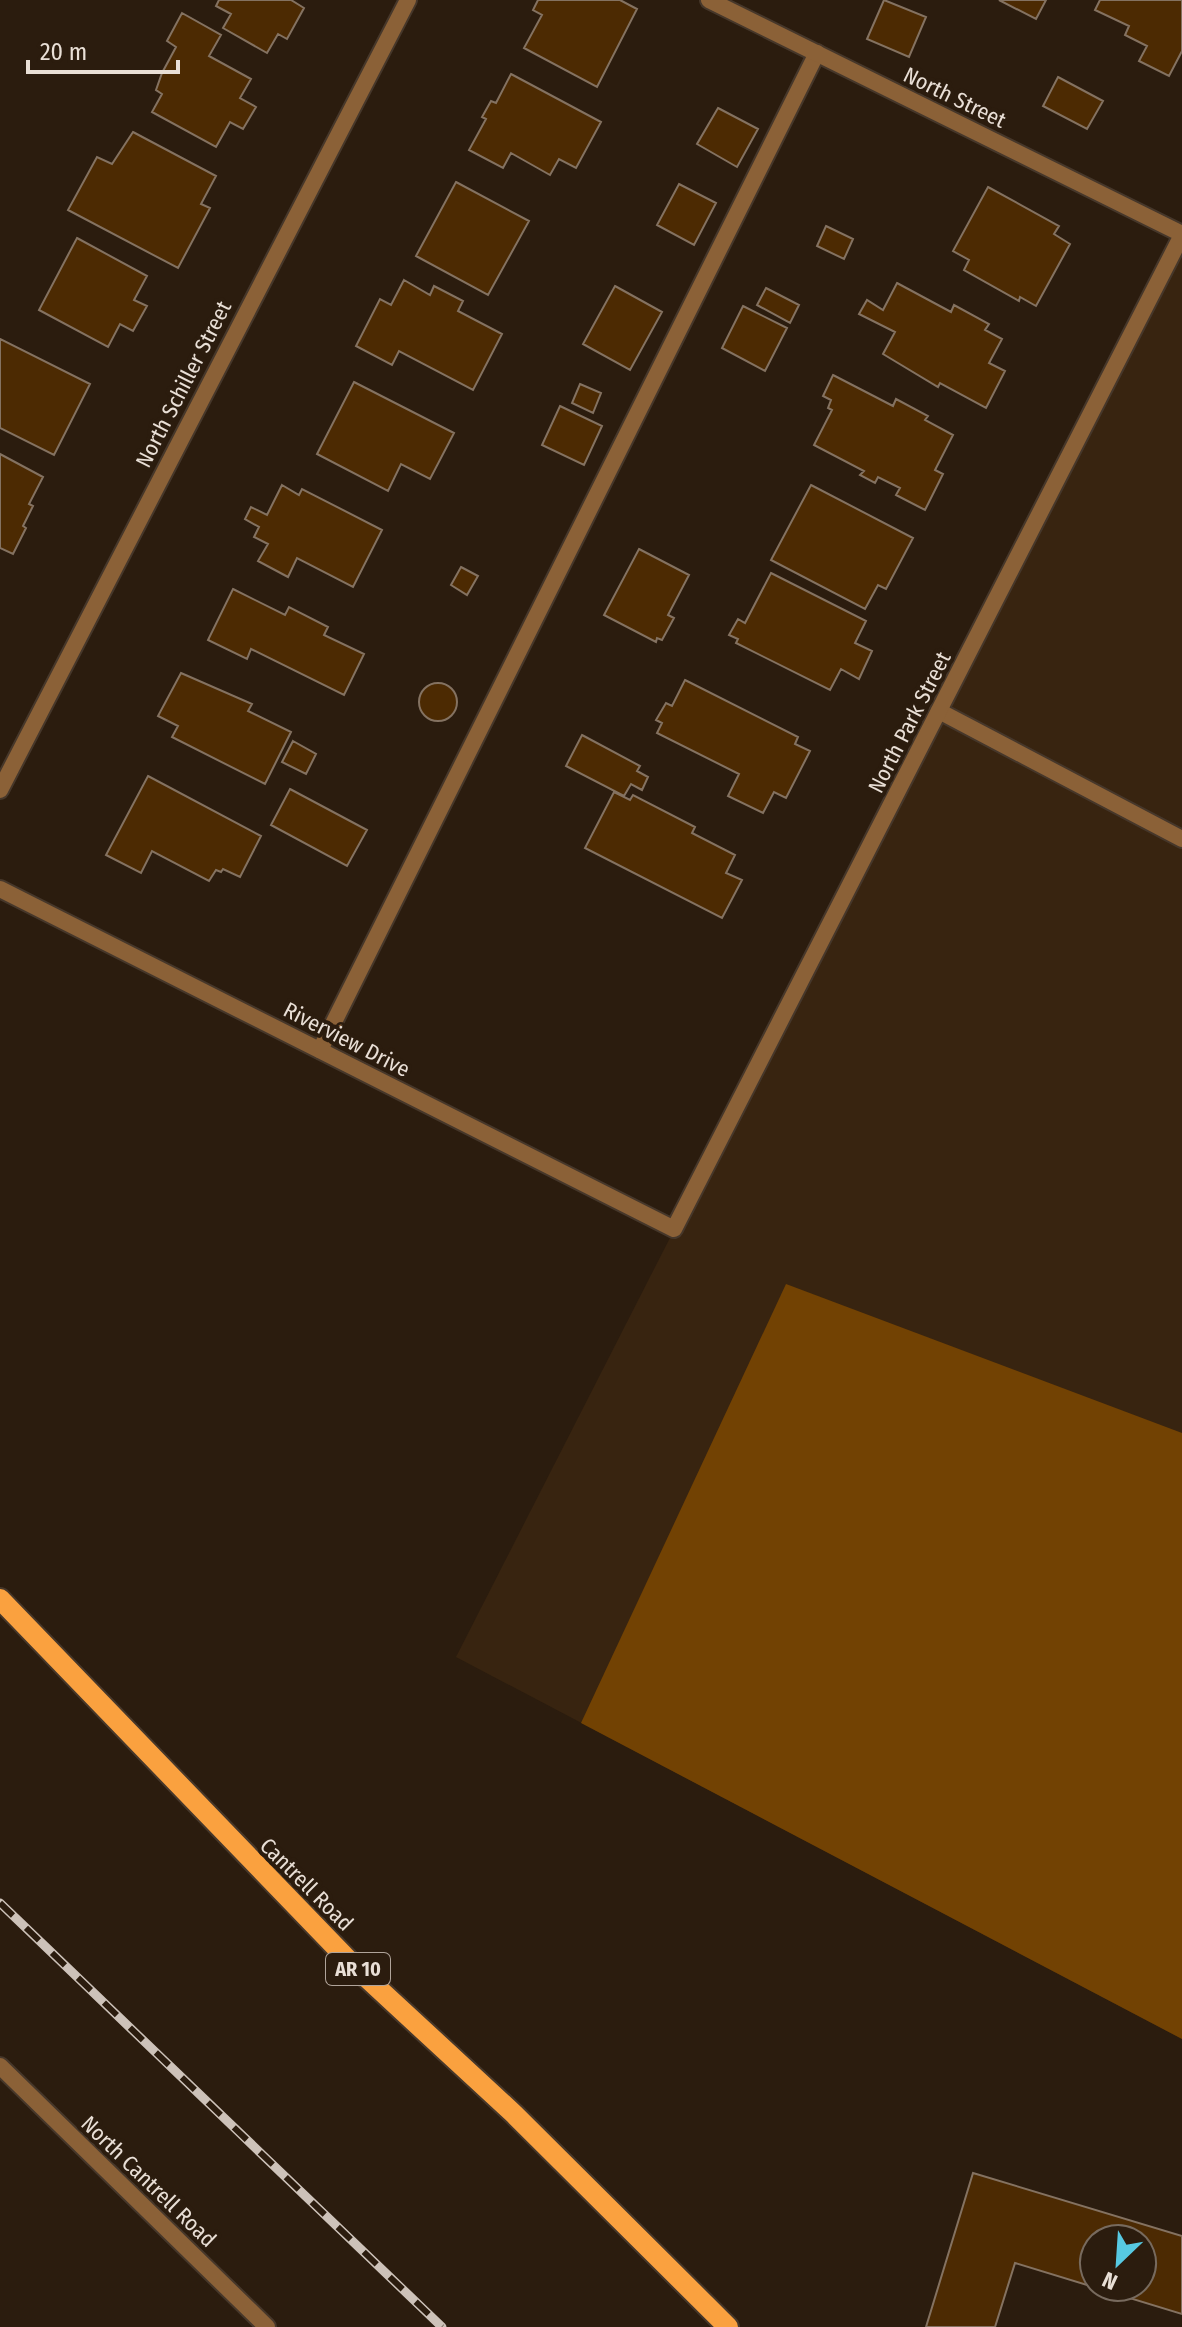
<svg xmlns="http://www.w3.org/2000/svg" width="1182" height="2327" font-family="'Fira Sans Condensed',sans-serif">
<rect width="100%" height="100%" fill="#2b1c0e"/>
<!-- built -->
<path fill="#382410" d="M 1182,235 L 1182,2039 L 456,1657 Z"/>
<!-- forest -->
<path fill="#724203" d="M 786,1284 L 1182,1433 L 1182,2039 L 581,1723 Z"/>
<!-- building -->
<path fill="#4c2a02" stroke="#847261" stroke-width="2" fill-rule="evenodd" d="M 219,0 L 291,0 L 304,8 L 287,39 L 278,34 L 267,53 L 223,28 L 231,14 L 216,6 Z
M 538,0 L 620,0 L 637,9 L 597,87 L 524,48 L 542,15 L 533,10 Z
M 884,0 L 926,17 L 909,57 L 867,39 Z
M 999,0 L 1046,0 L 1036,19 Z
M 1100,0 L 1182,0 L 1182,51 L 1169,76 L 1139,61 L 1147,46 L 1125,35 L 1129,26 L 1095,10 Z
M 182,13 L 221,35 L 209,56 L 251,79 L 240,98 L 256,107 L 243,129 L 230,122 L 216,147 L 152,112 L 162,94 L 156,90 L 162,73 L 176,47 L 167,41 Z
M 511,74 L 601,122 L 576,168 L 559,159 L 550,175 L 511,153 L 503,168 L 469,150 L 486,119 L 482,117 L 491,101 L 496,103 Z
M 1058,77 L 1103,101 L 1087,129 L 1043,106 Z
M 718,108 L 758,129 L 737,167 L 697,144 Z
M 133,132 L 216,176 L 201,204 L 210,208 L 178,268 L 68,210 L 97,157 L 112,164 Z
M 456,182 L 529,221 L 488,295 L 416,256 Z
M 679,184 L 716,203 L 694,245 L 657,225 Z
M 988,187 L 1059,226 L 1054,234 L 1070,244 L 1036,306 L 1020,297 L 1019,301 L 964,270 L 969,260 L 953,251 Z
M 826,226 L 853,239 L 844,259 L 817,246 Z
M 77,238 L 147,276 L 134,300 L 147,306 L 133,331 L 120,324 L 108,347 L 39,310 Z
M 404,280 L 430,295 L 434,286 L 463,301 L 458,311 L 502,334 L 473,390 L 399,351 L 392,365 L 356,346 L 380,299 L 391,305 Z
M 897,283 L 951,312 L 954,305 L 989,324 L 985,330 L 1002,339 L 989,363 L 1005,371 L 986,408 L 940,383 L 938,387 L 883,354 L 895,332 L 859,314 L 867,300 L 883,310 Z
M 615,286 L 662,312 L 630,370 L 583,344 Z
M 766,288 L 799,305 L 790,323 L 757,305 Z
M 743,306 L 787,328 L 765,371 L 722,348 Z
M 0,339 L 90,384 L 54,455 L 0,428 Z
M 833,375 L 893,406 L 896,399 L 928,416 L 925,420 L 953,435 L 935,470 L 943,474 L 925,510 L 896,495 L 900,488 L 878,477 L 875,483 L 860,475 L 864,471 L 814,445 L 832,410 L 828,408 L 831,400 L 823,396 Z
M 354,382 L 454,433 L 430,479 L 401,464 L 388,491 L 317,454 Z
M 580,384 L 601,393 L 593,413 L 572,403 Z
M 560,406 L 602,426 L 584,465 L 542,445 Z
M 0,454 L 43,477 L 29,504 L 33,506 L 23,526 L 26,528 L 13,554 L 0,548 Z
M 282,485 L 299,495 L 302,489 L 382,530 L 353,587 L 297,558 L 288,577 L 258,561 L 268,544 L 254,537 L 259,527 L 245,519 L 251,507 L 267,515 Z
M 811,485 L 913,538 L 886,589 L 878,585 L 865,609 L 771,560 Z
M 639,549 L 689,575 L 668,615 L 674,618 L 662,640 L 657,638 L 656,642 L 604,615 Z
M 461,567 L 478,576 L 467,595 L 451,585 Z
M 771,573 L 866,621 L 855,643 L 872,651 L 859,679 L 841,669 L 830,690 L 736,643 L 738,639 L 729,635 L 738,619 L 745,623 Z
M 233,589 L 285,615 L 289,607 L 328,627 L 324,635 L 364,654 L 344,695 L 251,649 L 247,659 L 208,640 Z
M 181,673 L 252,704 L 248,711 L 291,732 L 265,784 L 172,737 L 178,726 L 158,716 Z
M 685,680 L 798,737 L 795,744 L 810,751 L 786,798 L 774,792 L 763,813 L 728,796 L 739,774 L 657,733 L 662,723 L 656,720 L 666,703 L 672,706 Z
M419 702a19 19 0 1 1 38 0a19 19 0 1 1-38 0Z
M 582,735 L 640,766 L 637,771 L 648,777 L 642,790 L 631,784 L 624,796 L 566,766 Z
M 293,741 L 316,754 L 306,774 L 282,762 Z
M 148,776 L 261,836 L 240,877 L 223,869 L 221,872 L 216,870 L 209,881 L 152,851 L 141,873 L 106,855 Z
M 290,789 L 367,830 L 347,866 L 271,825 Z
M 614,792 L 630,800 L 633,795 L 695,827 L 692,833 L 735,855 L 726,873 L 742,880 L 722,918 L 585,848 Z
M 973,2173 L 1182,2236 L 1182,2314 L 1015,2263 L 995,2327 L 926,2327 ZM 1094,2239 L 1142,2239 L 1142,2287 L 1094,2287 Z"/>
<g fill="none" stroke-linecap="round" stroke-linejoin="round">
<!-- lane casing -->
<g stroke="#46372a" stroke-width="20">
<path id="lane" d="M 939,711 L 1182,839
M 320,1050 L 817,53
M 0,2066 L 267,2327"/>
</g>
<!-- street casing -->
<g stroke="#46372a" stroke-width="20">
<path id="street" d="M 709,0 L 1182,234
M 0,790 L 408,0
M 0,889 L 674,1229 L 1182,235"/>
</g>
<!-- primary casing -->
<g stroke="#46372a" stroke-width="24">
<path id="primary" d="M 0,1599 L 355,1967 L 514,2114 L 728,2327"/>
</g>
<!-- lane -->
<use href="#lane" stroke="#8b6137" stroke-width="16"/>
<!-- street -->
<use href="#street" stroke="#8b6137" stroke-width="16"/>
<!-- primary -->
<use href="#primary" stroke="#faa13f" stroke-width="20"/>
<!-- rail casing -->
<g stroke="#cdc2b9" stroke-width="9">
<path id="rail" d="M 0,1903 L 442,2327"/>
</g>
<!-- rail -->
<use href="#rail" stroke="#2b1c0e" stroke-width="6" stroke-dasharray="18" stroke-linecap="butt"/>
</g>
<g text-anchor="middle" stroke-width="8" stroke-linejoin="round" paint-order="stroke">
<!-- shield labels -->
<rect fill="#2b1c0e" stroke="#b0a49a" stroke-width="2" x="326" y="1953" width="64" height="32" rx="6"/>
<g font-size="20" font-weight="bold" fill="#e9dfd6">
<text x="358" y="1976">AR 10</text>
</g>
<!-- street labels -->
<g font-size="22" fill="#e9dfd6" stroke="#2b1c0e">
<text transform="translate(955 97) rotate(26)" y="8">North Street</text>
<text transform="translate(183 384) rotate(-63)" y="8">North Schiller Street</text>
<text transform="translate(909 722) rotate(-63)" y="8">North Park Street</text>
<text transform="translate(347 1039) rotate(27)" y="8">Riverview Drive</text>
<text transform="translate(307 1884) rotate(45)" y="8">Cantrell Road</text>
<text transform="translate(149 2181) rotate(44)" y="8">North Cantrell Road</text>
</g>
</g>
<!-- north arrow -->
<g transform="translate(1118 2263) rotate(205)"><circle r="38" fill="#2b1c0e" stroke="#776a5e" stroke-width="2"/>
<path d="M0-6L14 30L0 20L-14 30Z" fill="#57c9e2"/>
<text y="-12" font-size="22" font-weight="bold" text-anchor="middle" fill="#e9dfd6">N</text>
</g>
<!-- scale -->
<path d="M28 60v12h150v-12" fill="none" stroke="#e9dfd6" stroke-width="4"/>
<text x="40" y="60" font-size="24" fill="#e9dfd6" stroke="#2b1c0e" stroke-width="6" paint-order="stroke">20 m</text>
</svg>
